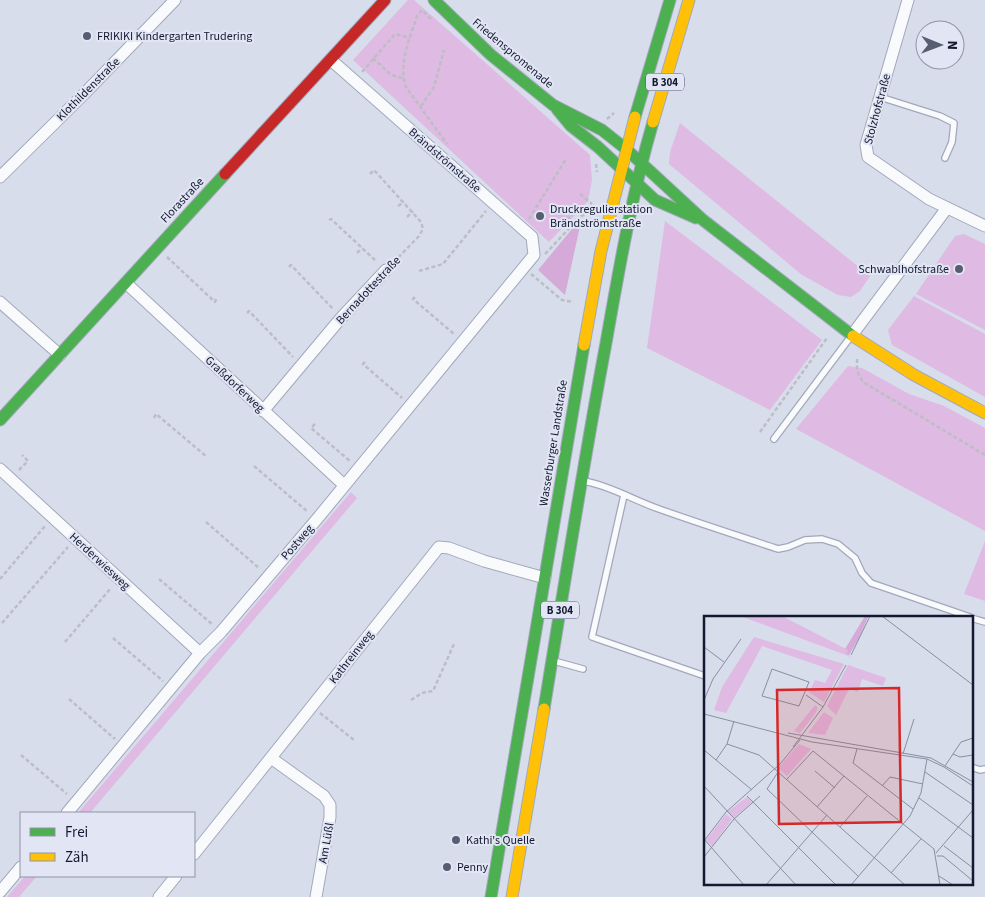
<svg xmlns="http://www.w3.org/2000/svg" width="985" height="897" font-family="'Source Sans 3',sans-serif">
<rect width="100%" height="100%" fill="#d8ddec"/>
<!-- green -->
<path fill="#dfbae3" d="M 408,0 L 414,0 L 590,155 L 592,180 L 588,201 L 549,242 L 353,60 Z
M 680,123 L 870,276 L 860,291 L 851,297 L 838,295 L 802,275 L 669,164 L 670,152 Z
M 665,221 L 822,340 L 770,410 L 647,348 Z
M 964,234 L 985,244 L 985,330 L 916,294 L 955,236 Z
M 914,296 L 985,334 L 985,397 L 892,345 L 888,330 Z
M 848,366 L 862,368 L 909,394 L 944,406 L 985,428 L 985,531 L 796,429 Z
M 351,492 L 357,498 L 90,813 L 78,813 Z
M 985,541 L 985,601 L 964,594 Z
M 25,876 L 37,876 L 19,897 L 7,897 Z"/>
<!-- forest -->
<path fill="#d5a9d8" d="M 577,223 L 580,226 L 565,295 L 538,270 Z"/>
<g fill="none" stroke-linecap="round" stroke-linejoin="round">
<!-- lane casing -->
<g stroke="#a2a8ba" stroke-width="8">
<path id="lane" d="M 880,97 L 940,116 L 954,123 L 952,142 L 945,158
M 774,439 L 852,335
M 584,481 C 611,486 633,500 659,509 C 698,523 739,536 778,549 L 788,547 L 805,540 L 822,539 L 838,544 L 855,558 L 862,573 L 871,583 L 970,617
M 624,495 L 592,637 L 705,676
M 971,618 L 985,622
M 554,661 L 583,669
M 971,767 L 980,770 L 985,769"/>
</g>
<!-- street casing -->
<g stroke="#a2a8ba" stroke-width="13">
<path id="street" d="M 908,0 L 866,145 L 868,157 L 929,199 L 985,226
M 0,177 L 84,94 L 175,0
M 126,283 L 344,485
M 0,302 L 60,355
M 852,335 L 947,208
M 263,411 L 341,318 L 386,270
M 0,469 L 200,653
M 271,758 L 324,796 L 330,805 L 330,817 L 316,897
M 67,813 L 200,653 L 221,632 L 317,519 L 534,255 L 532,237 L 331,60
M 194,854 L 439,547 L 449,548 L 484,561 L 545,578
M 0,892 L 21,867
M 159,897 L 176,876"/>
</g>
<!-- fast casing -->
<g stroke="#a2a8ba" stroke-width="13">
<path id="fast" d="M 434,0 L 491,55 L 553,105 L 602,130 L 626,149 L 703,220 L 853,336
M 557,109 L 571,126 L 598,147 L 655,200 L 696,218
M 635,117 L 670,0
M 0,420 L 225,174
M 544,709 C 564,587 583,465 606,343 C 619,269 632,194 653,122
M 491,897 L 584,345"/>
</g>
<!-- slow casing -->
<g stroke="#a2a8ba" stroke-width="13">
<path id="slow" d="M 653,122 L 689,0
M 853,336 L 914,375 L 985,413
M 584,345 L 601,251 L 635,117
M 512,897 L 544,709"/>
</g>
<!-- jam casing -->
<g stroke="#a2a8ba" stroke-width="13">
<path id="jam" d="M 225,174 L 385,0"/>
</g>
<!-- path -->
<path stroke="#bcbec6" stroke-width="2.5" stroke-dasharray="4 2.5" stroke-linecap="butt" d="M 431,19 L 422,10 L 417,16 C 410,38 398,64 406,87 L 447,144
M 373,58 L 391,75 L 402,78
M 362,72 L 395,34 L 410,38
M 421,106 L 434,87 L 444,50
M 607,119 L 614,113
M 596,164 L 597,172
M 370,174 L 374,170 L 421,222 L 423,229 L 419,236 L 394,262
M 580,194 L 592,204
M 398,206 L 404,202
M 558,215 L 562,211 L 574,224
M 407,217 L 413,211
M 529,219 L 566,159
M 329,220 L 331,219 L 377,262
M 357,253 L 362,248
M 545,254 L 581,216 L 590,212
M 167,257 L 215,302 L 216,299
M 289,267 L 291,265 L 334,310
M 419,271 L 443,264 L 486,211
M 531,274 L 562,300 L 573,302
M 415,297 L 413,299 L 454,334
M 247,313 L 249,311 L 293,357
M 857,359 L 857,371 L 863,382 L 985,455
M 365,362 L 363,364 L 402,398
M 154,418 L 156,414 L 207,457
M 315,424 L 311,428 L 350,461
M 760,432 L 827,338
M 254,466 L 308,512
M 19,470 L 28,461 L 22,455
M 206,522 L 260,569
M 0,579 L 45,526
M 159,579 L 213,625
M 2,623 L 68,547
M 113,638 L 163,681
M 65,642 L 111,588
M 69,699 L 115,739
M 411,700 L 422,693 L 433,691 L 454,644
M 320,713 L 354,740
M 21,755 L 67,794"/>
<!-- lane -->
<use href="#lane" stroke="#f9fafc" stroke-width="5.5"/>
<!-- street -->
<use href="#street" stroke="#f9fafc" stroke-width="11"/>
<!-- fast -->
<use href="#fast" stroke="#4caf50" stroke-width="11"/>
<!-- slow -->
<use href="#slow" stroke="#ffc107" stroke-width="11"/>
<!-- jam -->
<use href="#jam" stroke="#c62828" stroke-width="11"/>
</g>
<!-- markers -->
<g fill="#585e72" stroke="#e2e6f4" stroke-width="2">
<circle cx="87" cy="36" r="5"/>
<circle cx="540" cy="216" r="5"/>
<circle cx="959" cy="269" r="5"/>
<circle cx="456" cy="840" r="5"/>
<circle cx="447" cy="867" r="5"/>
</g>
<g text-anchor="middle" stroke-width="4" stroke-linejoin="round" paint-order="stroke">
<!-- shield labels -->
<g fill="#e2e6f4" stroke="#51566c" stroke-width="1">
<rect x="646" y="73.5" width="38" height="17" rx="4"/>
<rect x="541" y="601.5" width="38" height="17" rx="4"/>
</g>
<g font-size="11" font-weight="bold" fill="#131931">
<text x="665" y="86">B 304</text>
<text x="560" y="614">B 304</text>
</g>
<!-- poi labels -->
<g font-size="12" fill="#131931" stroke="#e2e6f4" text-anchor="start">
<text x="97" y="40">FRIKIKI Kindergarten Trudering</text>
<text x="550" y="213">Druckregulierstation<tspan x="550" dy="14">Brändströmstraße</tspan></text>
<text x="949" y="273" text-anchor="end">Schwablhofstraße</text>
<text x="466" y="844">Kathi's Quelle</text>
<text x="457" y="871">Penny</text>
</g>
<!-- street labels -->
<g font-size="12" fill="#131931" stroke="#e2e6f4">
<text transform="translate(513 53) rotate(40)" y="4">Friedenspromenade</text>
<text transform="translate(88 89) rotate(-45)" y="4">Klothildenstraße</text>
<text transform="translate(877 109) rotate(-75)" y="4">Stolzhofstraße</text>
<text transform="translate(445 160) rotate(41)" y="4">Brändströmstraße</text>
<text transform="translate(182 200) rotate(-47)" y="4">Florastraße</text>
<text transform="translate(368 290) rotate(-47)" y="4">Bernadottestraße</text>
<text transform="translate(235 384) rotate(43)" y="4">Graßdorferweg</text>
<text transform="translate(553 443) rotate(-81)" y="4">Wasserburger Landstraße</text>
<text transform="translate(297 542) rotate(-49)" y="4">Postweg</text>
<text transform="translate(100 561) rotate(43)" y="4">Herderwiesweg</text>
<text transform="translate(351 657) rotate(-52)" y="4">Kathreinweg</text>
<text transform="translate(326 843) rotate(-80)" y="4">Am Lüßl</text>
</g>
</g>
<!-- overview -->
<g transform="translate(704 616)">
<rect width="269" height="269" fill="#d8ddec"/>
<path d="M 36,0 L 78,0 L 144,34 L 142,38 L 150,42 ZM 50,21 L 140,48 L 120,86 L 105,76 L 111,64 L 121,67 L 128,54 L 58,30 L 22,97 L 10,94 L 18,71 ZM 144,49 L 182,62 L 179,70 L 158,63 L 154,76 L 145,73 L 132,99 L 123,90 ZM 111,89 L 114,92 L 111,98 L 96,117 L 90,115 ZM 120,96 L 129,102 L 121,119 L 104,117 ZM 95,128 L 107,133 L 83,160 L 74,152 ZM 43,181 L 48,186 L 30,202 L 23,196 ZM 22,198 L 28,203 L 8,230 L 2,224 Z" fill="#dfbae3"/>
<path d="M 161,0 L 164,1 L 155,22 L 145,39 L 142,38 L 144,34 L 141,33 Z" fill="#d5a9d8"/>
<path fill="none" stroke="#898fa1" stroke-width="1" d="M 178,0 L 269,69M 0,31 L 20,46M 147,39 L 166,0M 68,53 L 105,66 L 95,90 L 58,80 ZM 102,79 L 119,91M 0,84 L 9,63 L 37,23M 0,98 L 108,126 L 223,143 L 240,151 L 269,170M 84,117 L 227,142 L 269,166M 23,128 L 55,139 L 201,269M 89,131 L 119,91 L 142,49M 153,133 L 149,147 L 209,193M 0,134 L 48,174M 199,138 L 210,103M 249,138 L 256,141 L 269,139M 12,144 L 23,128 L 30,105M 241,150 L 257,126 L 269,122M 111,155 L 131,172M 221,156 L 269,189M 83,163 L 109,135 L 230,233 L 236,269M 0,170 L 92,269M 178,170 L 186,161 L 219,168M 63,173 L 155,261M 63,173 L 74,156M 43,180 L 132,269M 215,182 L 269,222M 113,191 L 140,160M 136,211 L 163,180M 0,223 L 40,269M 0,225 L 22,196 L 76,148 L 96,124M 240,230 L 269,252M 232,237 L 269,194M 233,240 L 239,240 L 269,265M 0,241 L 30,203 L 56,180M 187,257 L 217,223M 235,260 L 249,269M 62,269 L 123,199M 147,269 L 206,200 L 217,177 L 223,143"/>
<path fill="#d62828" fill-opacity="0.15" stroke="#d62828" stroke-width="2.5" d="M 195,72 L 197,206 L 75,208 L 73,74 Z"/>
<rect width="269" height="269" fill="none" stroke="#131931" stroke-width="2.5"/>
</g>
<!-- legend -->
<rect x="20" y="812" width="175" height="65" fill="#e2e6f4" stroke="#8f94a6"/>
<rect x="30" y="828" width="25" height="8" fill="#4caf50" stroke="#8f94a6"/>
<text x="65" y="837" font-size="15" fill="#131931">Frei</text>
<rect x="30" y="853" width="25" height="8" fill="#ffc107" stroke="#8f94a6"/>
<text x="65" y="862" font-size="15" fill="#131931">Zäh</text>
<!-- north arrow -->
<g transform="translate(940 45) rotate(91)"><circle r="24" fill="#e2e6f4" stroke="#8f94a6"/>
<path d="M0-4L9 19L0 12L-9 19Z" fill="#585e72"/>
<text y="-8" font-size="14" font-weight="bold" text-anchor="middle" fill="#131931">N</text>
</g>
</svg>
